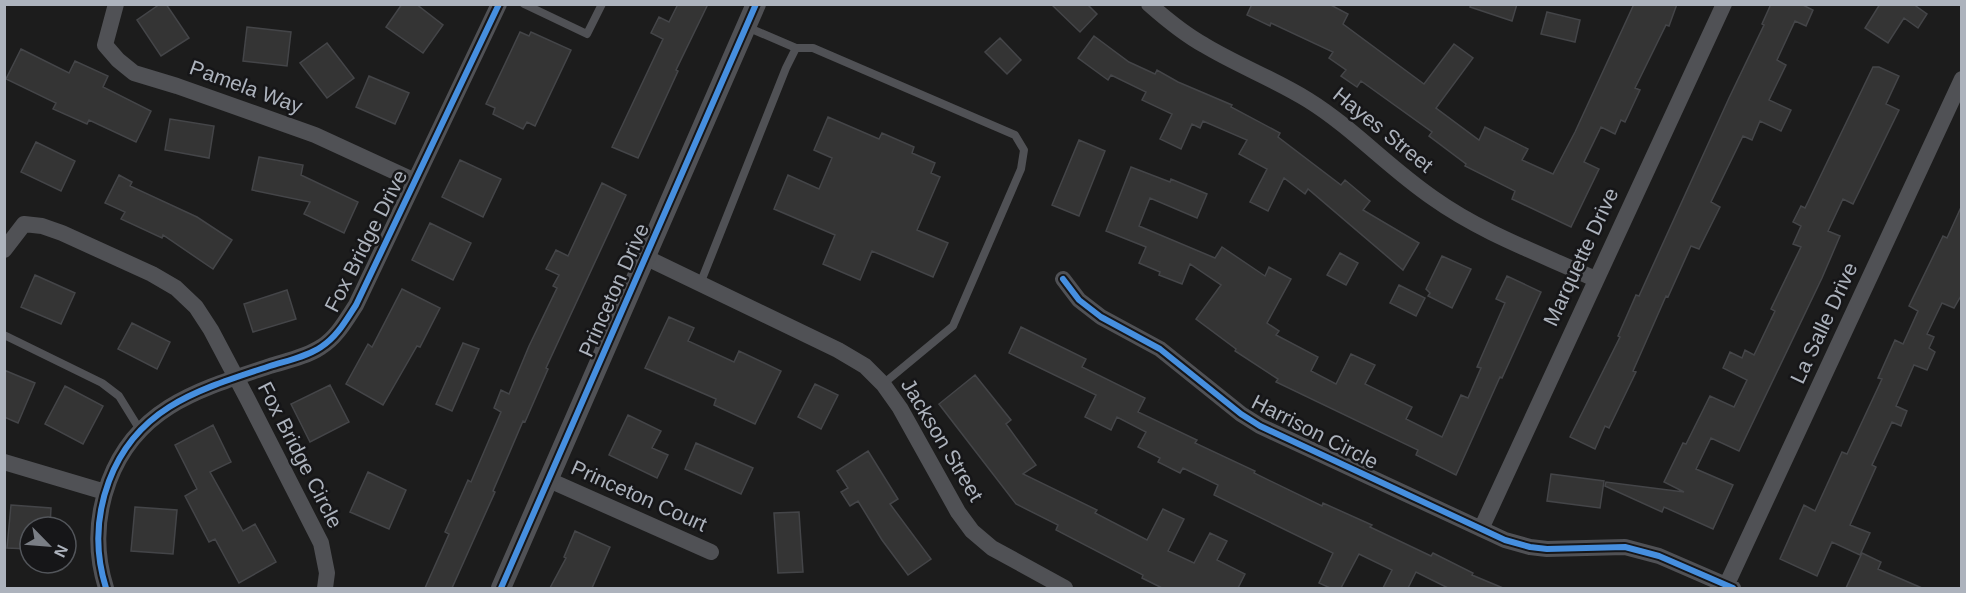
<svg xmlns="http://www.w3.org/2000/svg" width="1966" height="593" font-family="Helvetica,sans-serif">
<rect width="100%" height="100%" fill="#1c1c1c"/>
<!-- building -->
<path fill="#343434" stroke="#444548" stroke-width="1.5" d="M 160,4 L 166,4 L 189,38 L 161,56 L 137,20 Z
M 402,4 L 416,4 L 443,25 L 423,53 L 386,27 Z
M 678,4 L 708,4 L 676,70 L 678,71 L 638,158 L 612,147 L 663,39 L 651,33 L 659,17 L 669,22 Z
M 1051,4 L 1087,4 L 1097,14 L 1080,32 Z
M 1252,4 L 1329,4 L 1348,14 L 1343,24 L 1424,84 L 1454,44 L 1473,58 L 1436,108 L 1479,140 L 1485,127 L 1528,149 L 1522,160 L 1553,174 L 1575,132 L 1634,4 L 1677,4 L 1669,26 L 1666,25 L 1635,88 L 1640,90 L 1625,122 L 1621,120 L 1615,134 L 1601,127 L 1584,162 L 1599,169 L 1571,227 L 1512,199 L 1515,191 L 1465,166 L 1466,164 L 1429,136 L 1432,132 L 1361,81 L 1357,87 L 1341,76 L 1346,70 L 1329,58 L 1333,52 L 1271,23 L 1270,26 L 1247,15 Z
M 1471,4 L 1517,4 L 1512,21 L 1470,7 Z
M 1771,4 L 1801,4 L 1813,10 L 1806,26 L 1795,21 L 1777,60 L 1786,65 L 1769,100 L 1791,110 L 1781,131 L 1760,121 L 1752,140 L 1743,136 L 1711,202 L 1720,207 L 1699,249 L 1691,246 L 1668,297 L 1666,296 L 1633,371 L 1636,372 L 1609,428 L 1605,426 L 1595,449 L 1570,437 L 1620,337 L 1618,336 L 1636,295 L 1639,296 L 1729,98 L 1764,25 L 1762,24 Z
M 1880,4 L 1913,4 L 1927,14 L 1918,28 L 1904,18 L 1888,43 L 1865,28 Z
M 1547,12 L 1580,20 L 1575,42 L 1541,34 Z
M 247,27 L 291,32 L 287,66 L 243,61 Z
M 520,32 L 529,36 L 531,32 L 571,50 L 535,126 L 527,122 L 523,129 L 493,114 L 495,108 L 486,104 Z
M 1094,36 L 1129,62 L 1155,74 L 1157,70 L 1178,82 L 1232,105 L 1231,107 L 1280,133 L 1278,137 L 1341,185 L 1345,180 L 1370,201 L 1363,210 L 1419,243 L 1403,270 L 1308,189 L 1305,194 L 1284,178 L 1268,211 L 1250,202 L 1267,169 L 1239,154 L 1247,140 L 1203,121 L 1200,128 L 1192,124 L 1181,149 L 1160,139 L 1172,114 L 1142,100 L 1146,92 L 1111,75 L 1108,80 L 1078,58 Z
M 1000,38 L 1021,60 L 1007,74 L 985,52 Z
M 327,43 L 354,78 L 327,98 L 300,63 Z
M 21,49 L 69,73 L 75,61 L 108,76 L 103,87 L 151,111 L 136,142 L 89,120 L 87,124 L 53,109 L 56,103 L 6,79 Z
M 1873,67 L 1879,67 L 1899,76 L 1886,104 L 1899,110 L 1853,204 L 1843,199 L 1828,231 L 1840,236 L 1822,278 L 1739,451 L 1711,438 L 1696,469 L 1733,485 L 1713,529 L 1664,507 L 1662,512 L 1605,486 L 1606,482 L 1684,492 L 1664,482 L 1683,443 L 1686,444 L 1710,396 L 1734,407 L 1747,380 L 1723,368 L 1730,352 L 1742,358 L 1745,350 L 1754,355 L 1775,311 L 1771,309 L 1801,247 L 1793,244 L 1801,226 L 1793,222 L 1801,206 L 1805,208 Z
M 369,76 L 409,93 L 395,124 L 356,107 Z
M 828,117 L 879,139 L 882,133 L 914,147 L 912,153 L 935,163 L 931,173 L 940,177 L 917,230 L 948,243 L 933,277 L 872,251 L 860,280 L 823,264 L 835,235 L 774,209 L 788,175 L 819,189 L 832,158 L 814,150 Z
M 170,119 L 214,126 L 209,158 L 165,150 Z
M 1079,140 L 1105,151 L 1079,216 L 1052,205 Z
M 36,142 L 75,161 L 61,191 L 21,172 Z
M 259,157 L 303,165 L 301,175 L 358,202 L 344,233 L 304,214 L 310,202 L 252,190 Z
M 460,160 L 501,179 L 483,217 L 442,197 Z
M 1131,167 L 1170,182 L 1171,179 L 1207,194 L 1197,218 L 1150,198 L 1139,226 L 1215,258 L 1222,247 L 1265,276 L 1269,267 L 1291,279 L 1267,323 L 1279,331 L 1276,335 L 1318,357 L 1311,371 L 1336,384 L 1351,354 L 1375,365 L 1365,384 L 1412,407 L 1406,419 L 1442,437 L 1461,395 L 1468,398 L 1481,368 L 1477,367 L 1505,303 L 1496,299 L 1507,276 L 1541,292 L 1502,378 L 1500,377 L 1456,475 L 1416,455 L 1418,450 L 1276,382 L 1278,379 L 1235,351 L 1236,349 L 1196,319 L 1221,285 L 1190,264 L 1182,284 L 1159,275 L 1160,272 L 1139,263 L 1146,247 L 1106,231 Z
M 119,175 L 132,182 L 130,186 L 197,217 L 232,240 L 213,269 L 163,235 L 162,238 L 121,219 L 125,212 L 105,203 Z
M 602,183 L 626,195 L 546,368 L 548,369 L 525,422 L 523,421 L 493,491 L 495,492 L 452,588 L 425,588 L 449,534 L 445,532 L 468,480 L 471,482 L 501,412 L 494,408 L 501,390 L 509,394 L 529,346 L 557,288 L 553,286 L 559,275 L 546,269 L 556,250 L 568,256 Z
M 1962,205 L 1962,294 L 1954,308 L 1942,303 L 1927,334 L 1934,337 L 1929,348 L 1935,352 L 1927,370 L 1914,365 L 1896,406 L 1907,411 L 1901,426 L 1892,422 L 1872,465 L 1876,467 L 1850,525 L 1870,533 L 1860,555 L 1832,542 L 1817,576 L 1780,559 L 1804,505 L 1815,511 L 1842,452 L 1847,454 L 1882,379 L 1878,378 L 1895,340 L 1903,344 L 1918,311 L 1909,306 L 1943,236 L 1947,238 Z
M 430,223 L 471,243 L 453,280 L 412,260 Z
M 1340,253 L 1358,263 L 1346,285 L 1327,275 Z
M 1442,256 L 1471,269 L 1452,308 L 1428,296 L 1430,293 L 1426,289 Z
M 35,275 L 75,293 L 61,324 L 21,307 Z
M 1399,285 L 1425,298 L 1416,316 L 1390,303 Z
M 402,289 L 440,308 L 420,347 L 417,346 L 383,405 L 346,384 L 368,344 L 372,347 Z
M 287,290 L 296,319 L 253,332 L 244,304 Z
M 669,317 L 694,328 L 688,341 L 734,362 L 739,351 L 781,371 L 755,424 L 714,405 L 716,399 L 645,368 Z
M 132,323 L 170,342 L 157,369 L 118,349 Z
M 1021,327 L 1086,359 L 1082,367 L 1145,398 L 1138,412 L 1197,440 L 1195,443 L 1255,471 L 1254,473 L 1322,506 L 1323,503 L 1372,525 L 1370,527 L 1431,556 L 1433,553 L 1473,573 L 1472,575 L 1503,588 L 1448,588 L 1416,572 L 1408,588 L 1383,588 L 1392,570 L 1359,554 L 1341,588 L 1330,588 L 1319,583 L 1333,553 L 1214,495 L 1218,485 L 1183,468 L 1180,473 L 1158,462 L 1160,458 L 1138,447 L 1146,432 L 1117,417 L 1111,430 L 1085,417 L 1096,395 L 1009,353 Z
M 463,343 L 479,349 L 452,411 L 436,404 Z
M 4,370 L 35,383 L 18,423 L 4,417 Z
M 975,375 L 1011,420 L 1006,424 L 1036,465 L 1023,474 L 1097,510 L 1095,513 L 1147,540 L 1163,509 L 1184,519 L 1168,551 L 1194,563 L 1210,533 L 1227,541 L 1217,560 L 1245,574 L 1238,588 L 1162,588 L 1142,578 L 1143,575 L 1056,530 L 1058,525 L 1016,504 L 939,404 Z
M 815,384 L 838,395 L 821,429 L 798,417 Z
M 330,385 L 349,422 L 310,442 L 291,404 Z
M 65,386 L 103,406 L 83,444 L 45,424 Z
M 628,415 L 661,431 L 652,448 L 668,455 L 657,478 L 609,455 Z
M 213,425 L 231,462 L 210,472 L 243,531 L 255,524 L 276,562 L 239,583 L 215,539 L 209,542 L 185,496 L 197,489 L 175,445 Z
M 696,443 L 753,468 L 741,494 L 685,469 Z
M 868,451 L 898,499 L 890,504 L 931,559 L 908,575 L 882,540 L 858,501 L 850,506 L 841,492 L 848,488 L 837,471 Z
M 368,472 L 406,490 L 389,529 L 350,512 Z
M 1551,474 L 1604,481 L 1600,508 L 1547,501 Z
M 11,505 L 51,508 L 50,527 L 30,527 L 30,549 L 7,548 Z
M 135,507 L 177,510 L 173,554 L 131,551 Z
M 799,512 L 803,572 L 778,573 L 774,513 Z
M 575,531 L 610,547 L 592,588 L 550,588 L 566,558 L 564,557 Z
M 1862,553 L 1881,562 L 1878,569 L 1922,588 L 1846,588 Z"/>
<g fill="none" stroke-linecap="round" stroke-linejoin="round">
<!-- service -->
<path stroke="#505155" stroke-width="8" d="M 524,4 L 587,34 L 602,4
M 747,27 L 796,48
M 700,284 L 786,68 L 796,48 L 813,48 L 1015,135 L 1024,150 L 1021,169 L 953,326 L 883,384
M 4,335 L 102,383 L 119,396 L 140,430"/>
<!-- minor -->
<path stroke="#505155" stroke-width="16" d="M 116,4 L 105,45 L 118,60 L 134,73 L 177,86 L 315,135 L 415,181
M 1149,4 C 1166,19 1184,34 1204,45 C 1237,65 1274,79 1308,100 C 1353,128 1389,168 1433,198 C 1482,233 1541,254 1595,279
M 4,250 L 24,224 L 42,226 L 62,233 L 152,274 L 176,288 L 196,307 L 211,330 L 248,400 L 321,543 L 327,573 L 325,588
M 647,258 L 838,350 L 865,366 L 883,384 L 900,408 L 958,512 L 972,531 L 992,548 L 1065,588
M 1063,279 L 1079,300 L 1101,317 L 1160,349 L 1241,414 L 1260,426 L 1505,540 L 1530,547 L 1547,549 L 1625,547 L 1659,556 L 1733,588
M 4,462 L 105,492
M 549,480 L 711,552
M 1481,529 L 1724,4
M 1726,586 L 1962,79
M 106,588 C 95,553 96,516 109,481 C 137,406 201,389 270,366 C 286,361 306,357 321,347 C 337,337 346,320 356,305 L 499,4"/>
<!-- tertiary -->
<path stroke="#505155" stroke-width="20" d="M 501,588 L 756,4"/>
<!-- cycleway casing -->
<g stroke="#161618" stroke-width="10">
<path id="cycleway" d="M 1063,279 L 1079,300 L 1101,317 L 1160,349 L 1241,414 L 1260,426 L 1505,540 L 1530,547 L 1547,549 L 1625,547 L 1659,556 L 1733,588
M 106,588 C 95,553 96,516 109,481 C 137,406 201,389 270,366 C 286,361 306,357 321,347 C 337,337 346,320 356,305 L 499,4
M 501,588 L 756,4"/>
</g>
<!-- cycleway -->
<use href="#cycleway" stroke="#468fdf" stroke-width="6"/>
</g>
<g text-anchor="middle" stroke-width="5" stroke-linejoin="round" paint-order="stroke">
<!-- street labels -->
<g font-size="21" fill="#adb3bd" stroke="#161618">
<text transform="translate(246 87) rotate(20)" y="7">Pamela Way</text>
<text transform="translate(1383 130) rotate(39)" y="7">Hayes Street</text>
<text transform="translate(366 241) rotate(-63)" y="7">Fox Bridge Drive</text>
<text transform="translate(1581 257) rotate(-65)" y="7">Marquette Drive</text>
<text transform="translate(614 290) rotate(-66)" y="7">Princeton Drive</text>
<text transform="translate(1824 323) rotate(-65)" y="7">La Salle Drive</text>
<text transform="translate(1315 432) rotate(27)" y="7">Harrison Circle</text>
<text transform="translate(942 440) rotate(59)" y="7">Jackson Street</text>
<text transform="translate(300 455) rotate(63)" y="7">Fox Bridge Circle</text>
<text transform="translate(639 496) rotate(24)" y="7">Princeton Court</text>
</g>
</g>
<!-- border -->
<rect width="1966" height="593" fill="none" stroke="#adb3bd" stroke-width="12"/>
<!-- north arrow -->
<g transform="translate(48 545) rotate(115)"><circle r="28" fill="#161618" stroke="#52555a" stroke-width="1.5"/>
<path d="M0-4.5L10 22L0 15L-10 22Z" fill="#7a7e85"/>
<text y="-9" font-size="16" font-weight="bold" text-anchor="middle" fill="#adb3bd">N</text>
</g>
</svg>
